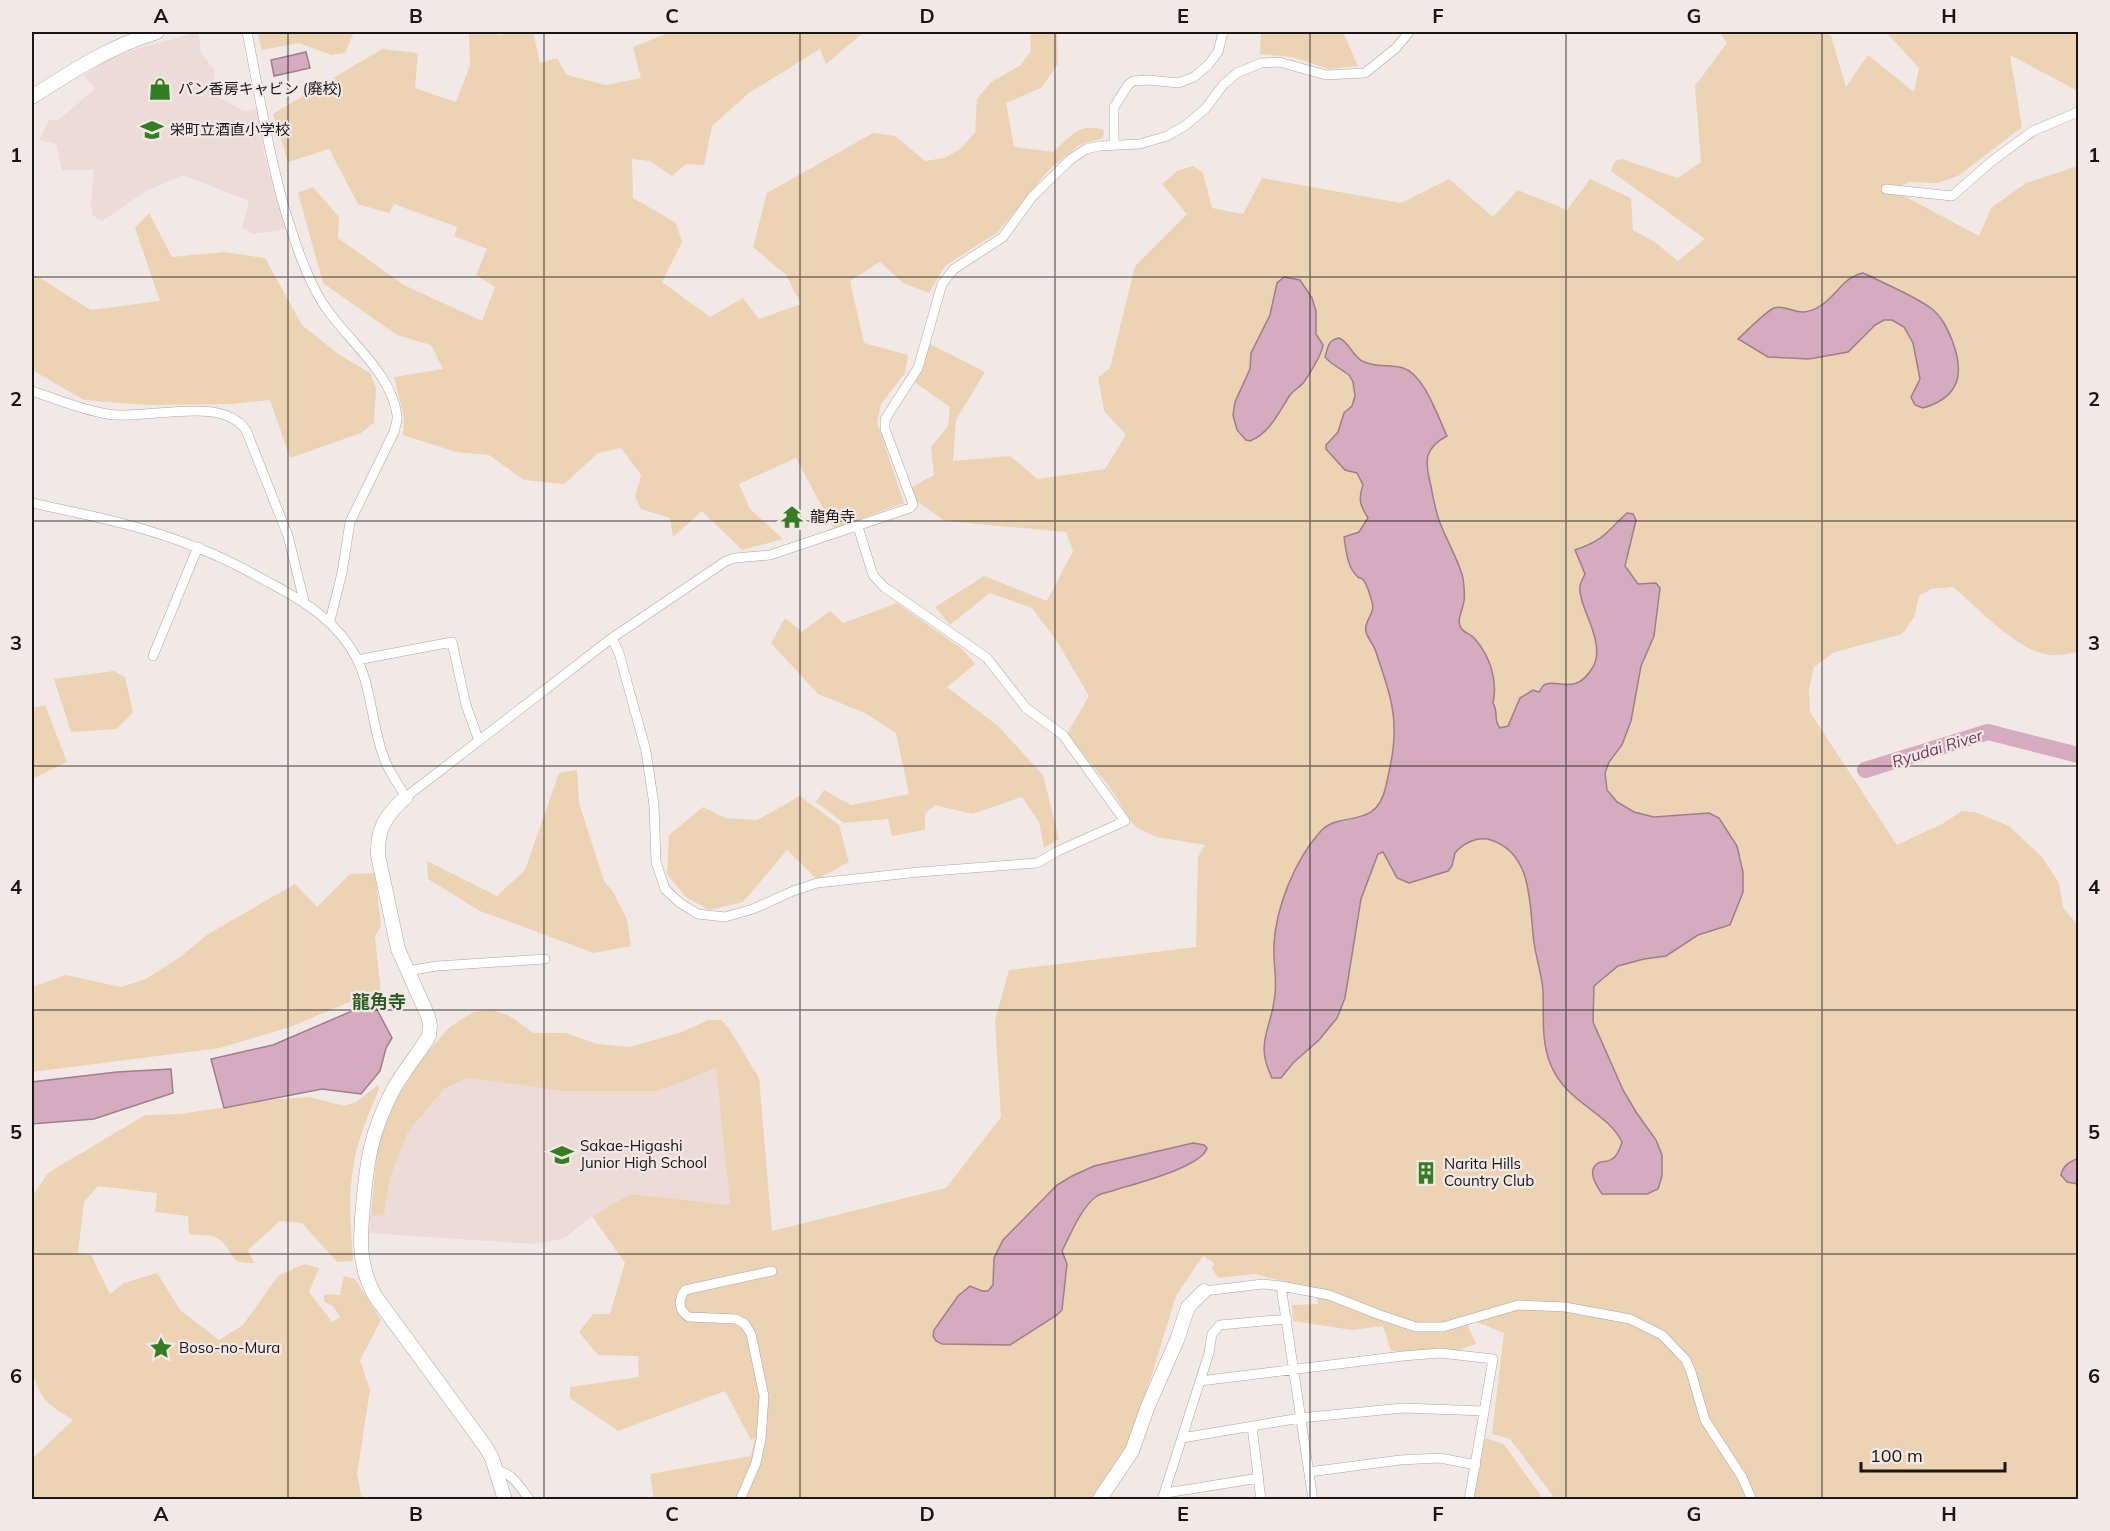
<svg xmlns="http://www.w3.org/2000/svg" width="2110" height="1531" font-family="Mulish,'Noto Sans JP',sans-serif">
<rect width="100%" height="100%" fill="#f2e9e7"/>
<!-- built -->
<path fill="#eddbd7" d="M 198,32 L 201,52 L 215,71 L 211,93 L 244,111 L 258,109 L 264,154 L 286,229 L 253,234 L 242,228 L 249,201 L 183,175 L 146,191 L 102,221 L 93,216 L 91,205 L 94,170 L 62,170 L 56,144 L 39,140 L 49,120 L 58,120 L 95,89 L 84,75 L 107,60 L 137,49 Z
M 716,1068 L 730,1205 L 630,1194 L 592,1216 L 565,1238 L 534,1244 L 369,1233 L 370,1215 L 384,1216 L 390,1178 L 408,1132 L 444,1089 L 469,1078 L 563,1091 L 659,1091 Z"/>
<!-- green -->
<path fill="#ebd3b4" d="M 257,32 L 354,32 L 345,53 L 331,55 L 299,43 L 262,50 Z
M 469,32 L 497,32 L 498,35 L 533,32 L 540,63 L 557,58 L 567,75 L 606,85 L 641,78 L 633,47 L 671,32 L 864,32 L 826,64 L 820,49 L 749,93 L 712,126 L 704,165 L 686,164 L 672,176 L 650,161 L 632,159 L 633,198 L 676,223 L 682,242 L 662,282 L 710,317 L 743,298 L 759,319 L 801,304 L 786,275 L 753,247 L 767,193 L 873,133 L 895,136 L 925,161 L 944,158 L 960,149 L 975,133 L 977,99 L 991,82 L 1021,65 L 1031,51 L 1030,32 L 1057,32 L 1058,64 L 1041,88 L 1006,103 L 1014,147 L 1053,152 C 1072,136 1078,122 1104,130 L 1103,138 L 1079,145 L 1048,171 L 998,232 L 945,266 L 929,293 L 903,283 L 880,262 L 850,281 L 864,343 L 908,355 L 905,373 L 881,404 L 877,422 L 904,503 L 834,529 L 796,458 L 739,484 L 750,509 L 783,539 L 742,550 L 702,511 L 673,537 L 670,518 L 641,509 L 635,497 L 641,475 L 621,448 L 598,453 L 564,484 L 524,480 L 489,455 L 456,452 L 403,435 L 404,417 L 394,377 L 443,369 L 431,345 L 397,335 L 323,283 L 298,193 L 313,187 L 339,217 L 338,238 L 404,285 L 482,321 L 495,287 L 476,275 L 487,249 L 454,236 L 457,227 L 394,204 L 389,213 L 358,204 L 329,149 L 288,162 L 273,114 L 382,49 L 418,53 L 415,88 L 456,102 L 470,65 Z
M 1261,32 L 1343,32 L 1358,66 L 1328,69 L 1293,57 L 1260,54 Z
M 1719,32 L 1825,32 L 1831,36 L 1846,87 L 1868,55 L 1914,92 L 1919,68 L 1886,32 L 2078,32 L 2078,91 L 2010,55 L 2022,127 L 1958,176 L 1938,183 L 1909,182 L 1893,190 L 1979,236 L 1991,208 L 2026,183 L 2078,166 L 2078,652 C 2070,653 2059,656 2051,655 C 2017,652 1979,608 1953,587 L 1931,589 L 1919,596 L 1914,617 L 1902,634 L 1835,652 L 1814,667 L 1809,690 L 1810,712 L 1897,845 L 1942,824 L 1962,811 L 1975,812 L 2009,826 L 2042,857 L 2059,883 L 2063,908 L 2078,925 L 2078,1499 L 1552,1499 L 1553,1496 L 1510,1439 L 1492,1434 L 1504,1333 L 1464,1317 L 1476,1344 L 1456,1351 L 1391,1351 L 1383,1326 L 1352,1330 L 1293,1321 L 1292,1305 L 1318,1304 L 1316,1290 L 1255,1274 L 1218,1278 L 1212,1268 L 1214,1263 L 1203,1256 L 1176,1296 L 1143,1403 L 1125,1451 L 1093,1499 L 654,1499 L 650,1474 L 751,1456 L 755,1438 L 751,1440 L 725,1391 L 618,1431 L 570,1398 L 570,1387 L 639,1377 L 638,1356 L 598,1355 L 579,1332 L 593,1314 L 610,1314 L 625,1263 L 592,1216 L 630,1194 L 730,1205 L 716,1068 L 659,1091 L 563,1091 L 468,1078 L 444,1089 L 408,1132 L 390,1178 L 384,1216 L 371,1215 L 377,1149 L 390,1109 L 422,1058 L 450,1027 L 473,1012 L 492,1010 L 508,1015 L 534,1033 L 566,1033 L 597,1044 L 630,1047 L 682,1032 L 708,1020 L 721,1020 L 728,1027 L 759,1078 L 772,1231 L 946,1188 L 1001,1117 L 995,1020 L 1009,970 L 1196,947 L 1198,857 L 1205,845 L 1156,837 L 1134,826 L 1109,786 L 1067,734 L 1089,696 L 1056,640 L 1032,608 L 990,593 L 950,625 L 935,607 L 984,576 L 1047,601 L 1073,551 L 1066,532 L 945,521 L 911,497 L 912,487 L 934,475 L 931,447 L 948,426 L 950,407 L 913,381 L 930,344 L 985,372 L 956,420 L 953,461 L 1010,456 L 1038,479 L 1105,469 L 1126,435 L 1104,411 L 1098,377 L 1110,368 L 1135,266 L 1187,214 L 1162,184 L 1177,171 L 1193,166 L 1203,173 L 1212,208 L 1243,214 L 1262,178 L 1401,203 L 1449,179 L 1493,217 L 1518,190 L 1567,210 L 1590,179 L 1631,198 L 1633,230 L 1656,243 L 1678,261 L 1705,239 L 1611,171 L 1615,161 L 1622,159 L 1678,178 L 1701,162 L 1695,86 L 1727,43 Z
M 149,213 L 172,257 L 224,252 L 265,258 L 302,325 L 337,353 L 370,373 L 376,388 L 374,423 L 361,433 L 290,458 L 270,400 L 232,404 L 148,405 L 84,400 L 32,370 L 32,293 L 35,275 L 91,310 L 160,301 L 135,228 Z
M 897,603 L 962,649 L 975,664 L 947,687 L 998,726 L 1043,775 L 1059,839 L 1044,848 L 1039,822 L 1022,797 L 972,814 L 935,805 L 925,813 L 925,830 L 892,836 L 888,819 L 844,823 L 816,802 L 824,790 L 851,805 L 909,794 L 896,733 L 865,713 L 818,694 L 771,643 L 785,618 L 802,632 L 830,611 L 843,623 Z
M 114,671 L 125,677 L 133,712 L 117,729 L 71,732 L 54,679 Z
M 45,705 L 67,762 L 32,779 L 32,785 L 32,708 Z
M 577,770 L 579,803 L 604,881 L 613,892 L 627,919 L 631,946 L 594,953 L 480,911 L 428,879 L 427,861 L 497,896 L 525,870 L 559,773 Z
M 800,796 L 839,825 L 849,862 L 817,879 L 787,850 L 743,902 L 709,910 L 686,897 L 667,874 L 669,835 L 703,807 L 725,818 L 757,820 Z
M 375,873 L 381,926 L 375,936 L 381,994 L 347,1003 L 290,1027 L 220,1048 L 32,1072 L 32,987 L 66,975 L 121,987 L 146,979 L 180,957 L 208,934 L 295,884 L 317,907 L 350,874 Z
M 378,1085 L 379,1089 C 368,1115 357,1141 353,1168 C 348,1199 351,1230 353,1261 L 337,1262 L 302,1223 L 280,1221 L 248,1250 L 254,1263 C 224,1264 236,1249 217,1238 C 210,1234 197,1235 189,1234 L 188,1216 L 155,1212 L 157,1193 L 98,1186 L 84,1202 L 78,1253 L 91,1255 L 110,1294 L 124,1283 L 157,1273 L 181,1311 L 219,1340 L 243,1325 L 278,1276 L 304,1264 L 319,1268 L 309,1292 L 332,1322 L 340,1317 L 333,1306 L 324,1302 L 324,1294 L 340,1295 L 344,1276 L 355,1279 L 381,1320 L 360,1360 L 370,1390 L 357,1474 L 362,1499 L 32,1499 L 32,1459 L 73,1420 C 48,1404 42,1402 32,1372 L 32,1197 L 48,1173 L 145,1115 L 180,1114 L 280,1099 L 310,1097 L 344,1106 L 356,1102 Z
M 1485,1438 L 1504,1444 L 1541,1496 L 1541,1500 L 1473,1500 Z"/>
<!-- water -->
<path fill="#d6aabf" stroke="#9d7e8c" stroke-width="1.5" d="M 306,52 L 310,68 L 274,76 L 271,60 Z
M 1863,273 L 1870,276 C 1889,286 1915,296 1932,309 C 1942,317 1947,328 1952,340 C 1965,374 1960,397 1923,408 L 1915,405 L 1911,397 L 1920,379 L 1913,343 L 1904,327 L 1892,320 L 1884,320 L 1875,325 L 1848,352 L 1809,359 L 1768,357 L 1738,339 C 1746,332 1766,311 1774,308 C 1788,303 1799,322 1823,304 C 1838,293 1844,277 1863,273 Z
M 1284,277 L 1300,280 L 1312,298 L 1316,311 L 1316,334 L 1323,345 C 1322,355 1310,373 1304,382 C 1300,387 1294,390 1290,395 C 1279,412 1270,433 1250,441 L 1246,440 L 1237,430 L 1233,415 L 1235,402 L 1250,369 L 1251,353 L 1270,315 L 1277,283 Z
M 1339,338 C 1349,342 1352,355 1362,361 C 1375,368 1389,364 1403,368 C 1424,374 1438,417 1447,436 C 1439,440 1432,445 1428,455 C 1426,464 1428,474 1430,482 C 1433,495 1435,510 1440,523 C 1447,541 1458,559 1463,578 C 1464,585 1465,594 1464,601 C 1463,610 1456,620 1461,628 C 1464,633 1471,634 1475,639 C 1490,656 1498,681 1493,703 C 1499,713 1493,721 1500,728 L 1508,726 L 1520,698 L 1533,690 L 1539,692 C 1541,689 1542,687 1544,685 C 1555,677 1575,698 1593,667 C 1604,647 1588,621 1582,601 C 1581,596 1579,591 1580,587 C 1580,583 1583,578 1585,574 L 1575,550 C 1605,540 1605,533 1627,513 L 1633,514 L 1636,520 L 1625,566 L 1638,584 L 1656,583 L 1660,588 L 1654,636 L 1641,666 L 1631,721 L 1622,745 L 1609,762 L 1605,773 L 1607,790 L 1617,802 L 1634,812 L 1654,817 L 1709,813 L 1719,818 L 1737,846 L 1743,872 L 1743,892 L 1730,925 L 1698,935 L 1666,956 L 1644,959 L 1618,966 L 1594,986 L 1593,1022 L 1623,1090 L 1636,1112 L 1656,1140 L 1662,1155 L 1662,1176 L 1658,1189 L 1647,1194 L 1602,1194 C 1597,1186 1586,1171 1598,1163 C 1602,1161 1608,1162 1612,1159 C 1618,1156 1620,1148 1622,1142 C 1606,1110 1566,1104 1550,1063 C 1541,1040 1544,1016 1543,991 C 1542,974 1536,959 1534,942 C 1529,907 1534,854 1491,840 C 1478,836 1463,843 1455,853 L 1452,866 L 1448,871 L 1409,883 L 1397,878 L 1383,852 L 1378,854 L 1361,899 L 1345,998 L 1337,1018 L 1319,1040 L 1293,1063 L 1281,1078 L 1272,1078 C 1254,1042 1272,1029 1275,994 C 1277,978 1273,961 1274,944 C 1276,907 1295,860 1320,832 C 1340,809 1376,832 1386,786 C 1390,768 1395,746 1394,727 C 1394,702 1384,677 1376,652 C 1374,645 1368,639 1366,632 C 1363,621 1376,614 1372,602 C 1370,596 1368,586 1364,581 C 1362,577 1359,579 1357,576 C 1347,567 1346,549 1344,537 L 1359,532 L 1368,518 C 1360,505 1358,500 1363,485 L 1357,473 L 1345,470 L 1326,449 L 1326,445 L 1338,432 L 1344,413 L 1352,406 L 1355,396 L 1353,382 L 1349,375 L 1330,362 L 1325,357 C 1328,347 1328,340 1339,338 Z
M 373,1002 L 392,1038 L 386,1048 L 380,1071 L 361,1094 L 322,1089 L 224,1108 L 211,1059 L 273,1045 Z
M 171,1069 L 173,1093 L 94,1119 L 32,1124 L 32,1082 L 117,1072 Z
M 1193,1143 L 1204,1145 L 1207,1148 C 1202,1167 1134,1184 1115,1190 C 1110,1192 1102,1193 1097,1196 C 1082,1206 1070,1235 1062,1251 L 1067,1264 L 1062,1310 L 1057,1315 L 1010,1345 L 942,1344 L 936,1341 L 933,1336 L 934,1330 L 958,1296 L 970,1286 L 982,1291 L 988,1291 L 993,1285 L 994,1258 L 1003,1240 L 1057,1185 L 1072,1176 L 1094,1166 Z
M 2078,1158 L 2078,1184 L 2067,1182 L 2061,1175 C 2063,1165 2070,1162 2078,1158 Z"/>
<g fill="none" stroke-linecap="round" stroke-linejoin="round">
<!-- river -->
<path stroke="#d6aabf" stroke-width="16" d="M 1865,770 L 1988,732 L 2078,755"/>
<!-- street casing -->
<g stroke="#aca3a2" stroke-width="10">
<path id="street" d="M 247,32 C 259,92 268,151 285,210 C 295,242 305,274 322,302 C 345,339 391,371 397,415 C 398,420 395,427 394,432 L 350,522 L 342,573 L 330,621
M 1114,144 L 1114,107 L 1128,85 L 1133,81 L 1149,80 L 1178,83 L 1194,77 L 1208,65 L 1218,52 L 1223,32
M 1886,189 L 1952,196 L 1992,161 L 2033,131 L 2078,112
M 32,391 C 56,399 82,410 107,414 C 146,421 221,394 246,430 L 288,536 L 304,601
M 32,503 C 88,515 145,526 198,548 C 222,557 245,569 268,582 C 304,601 339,622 358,661 C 372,691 372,727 384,758 C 389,772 398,784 406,797 L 612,638 L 726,561 L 735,558 L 770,555 L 910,508 L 913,504 L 885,429 L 885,420 L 889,413 L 918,368 L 942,284 L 954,269 L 1003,237 L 1032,197 L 1071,159 L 1086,149 L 1099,146 L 1140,144 L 1167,136 L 1186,125 L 1205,109 L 1223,85 L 1237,73 L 1261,63 L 1279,62 L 1326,75 L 1365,73 L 1396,48 L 1409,32
M 612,638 L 619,653 L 646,751 L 654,805 L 656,862 L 665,889 L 680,903 L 698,914 L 725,917 L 753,909 L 793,891 L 817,883 L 919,872 L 1037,863 L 1058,851 L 1125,821 L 1063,735 L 1026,708 L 987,658 L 884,587 L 873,575 L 858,527
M 153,656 L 198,547
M 357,660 L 452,642 L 466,705 L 479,741
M 407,971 L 437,966 L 545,959
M 1281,1286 L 1313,1500
M 1204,1291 L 1263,1284 L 1281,1286 L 1329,1295 L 1380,1315 L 1416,1327 L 1443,1327 L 1518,1305 L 1565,1307 L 1630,1319 L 1662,1335 L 1686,1360 L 1691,1372 L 1705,1420 L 1742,1477 L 1752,1500
M 1200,1381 L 1403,1356 L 1440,1353 L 1493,1359 L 1469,1500
M 1252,1427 L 1261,1500
M 1182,1438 L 1300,1418 L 1403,1408 L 1484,1411
M 496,1471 C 512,1471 520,1488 530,1500
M 1309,1472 L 1400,1460 L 1440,1458 L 1476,1465
M 1166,1493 L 1259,1478
M 740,1500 L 756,1463 L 761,1439 L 764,1396 L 751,1334 L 745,1324 L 736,1319 L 689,1317 C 678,1310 678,1300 685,1290 L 772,1271
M 1162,1500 L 1209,1353 L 1212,1334 L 1220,1325 L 1287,1319"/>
</g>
<!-- secondary casing -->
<g stroke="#aca3a2" stroke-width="15">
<path id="secondary" d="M 32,97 C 72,71 111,46 157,32
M 406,797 C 386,815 377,828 378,855 L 398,949 L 428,1016 L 430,1025 L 429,1036 C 418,1055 403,1071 393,1090 C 371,1132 367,1160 363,1206 C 360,1240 358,1265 375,1296 L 485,1446 L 492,1458 L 505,1500
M 1099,1500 L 1132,1451 L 1148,1406 L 1177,1340 L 1188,1307 L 1204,1291"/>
</g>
<!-- street -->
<use href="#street" stroke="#fff" stroke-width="9"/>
<!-- secondary -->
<use href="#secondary" stroke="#fff" stroke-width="14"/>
</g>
<!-- grid -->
<path fill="none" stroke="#191615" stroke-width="1.5" stroke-opacity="0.55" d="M 288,32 L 288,1500M 544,32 L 544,1500M 800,32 L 800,1500M 1055,32 L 1055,1500M 1310,32 L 1310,1500M 1566,32 L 1566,1500M 1822,32 L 1822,1500M 32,277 L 2078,277M 32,521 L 2078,521M 32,766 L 2078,766M 32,1010 L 2078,1010M 32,1254 L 2078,1254"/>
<!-- icons -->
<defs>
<g id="shop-bare" transform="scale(1.8)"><path d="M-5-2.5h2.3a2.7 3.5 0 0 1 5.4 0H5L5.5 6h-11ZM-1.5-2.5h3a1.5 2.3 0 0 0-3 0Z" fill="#357d22" stroke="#f2e9e7" stroke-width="2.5" paint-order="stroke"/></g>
<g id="school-bare" transform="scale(1.8)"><path d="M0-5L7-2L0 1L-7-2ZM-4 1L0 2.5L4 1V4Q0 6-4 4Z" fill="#357d22" stroke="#f2e9e7" stroke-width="2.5" paint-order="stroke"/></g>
<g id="temple-bare" transform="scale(1.8)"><path d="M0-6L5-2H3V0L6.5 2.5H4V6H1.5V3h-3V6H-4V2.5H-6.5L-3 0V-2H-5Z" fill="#357d22" stroke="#f2e9e7" stroke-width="2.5" paint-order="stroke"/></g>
<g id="building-bare" transform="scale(1.8)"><path d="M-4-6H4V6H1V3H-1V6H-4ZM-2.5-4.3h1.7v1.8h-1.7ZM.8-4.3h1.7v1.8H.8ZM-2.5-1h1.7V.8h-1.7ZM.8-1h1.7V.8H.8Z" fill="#357d22" stroke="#f2e9e7" stroke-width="2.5" paint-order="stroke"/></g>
<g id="sight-bare" transform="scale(1.8)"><path d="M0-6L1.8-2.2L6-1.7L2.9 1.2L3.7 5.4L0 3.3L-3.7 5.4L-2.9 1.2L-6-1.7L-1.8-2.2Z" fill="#357d22" stroke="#f2e9e7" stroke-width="2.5" paint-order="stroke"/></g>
</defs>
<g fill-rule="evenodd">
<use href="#shop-bare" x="160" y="89"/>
<use href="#school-bare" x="152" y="130"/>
<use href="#temple-bare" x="792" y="517"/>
<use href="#school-bare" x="562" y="1155"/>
<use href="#building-bare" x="1426" y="1173"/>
<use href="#sight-bare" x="161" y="1348"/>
</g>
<g text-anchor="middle" stroke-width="4.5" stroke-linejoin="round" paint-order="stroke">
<!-- poi labels -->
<g font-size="15" fill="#191615" stroke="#f2e9e7" text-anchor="start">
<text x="178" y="94">パン香房キャビン (廃校)</text>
<text x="170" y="135">栄町立酒直小学校</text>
<text x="810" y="522">龍角寺</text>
<text x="580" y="1151">Sakae-Higashi<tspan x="580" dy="17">Junior High School</tspan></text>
<text x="1444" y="1169">Narita Hills<tspan x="1444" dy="17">Country Club</tspan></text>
<text x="179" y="1353">Boso-no-Mura</text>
</g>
<!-- water labels -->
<g font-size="16" font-style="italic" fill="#6f3755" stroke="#f2e9e7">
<text transform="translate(1937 748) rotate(-17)" y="6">Ryudai River</text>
</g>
<!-- quarter labels -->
<g font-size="18" font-weight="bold" fill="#2e5c24" stroke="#f2e9e7">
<text x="379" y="1008">龍角寺</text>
</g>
</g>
<!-- border -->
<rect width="2110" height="1531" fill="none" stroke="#f2e9e7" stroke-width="66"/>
<!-- scale -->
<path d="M1861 1462v9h144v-9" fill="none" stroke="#191615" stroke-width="3"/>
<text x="1870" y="1462" font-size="18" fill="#191615" stroke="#f2e9e7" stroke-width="4.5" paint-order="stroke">100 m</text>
<rect x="33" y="33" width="2044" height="1465" fill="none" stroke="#191615" stroke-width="2"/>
<g font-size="20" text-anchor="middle" font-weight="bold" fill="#191615">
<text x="161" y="23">A</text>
<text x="416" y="23">B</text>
<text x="672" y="23">C</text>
<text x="927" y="23">D</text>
<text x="1183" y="23">E</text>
<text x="1438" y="23">F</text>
<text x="1694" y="23">G</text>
<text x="1949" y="23">H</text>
<text x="16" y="162">1</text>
<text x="2094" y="162">1</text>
<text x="16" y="406">2</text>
<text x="2094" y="406">2</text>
<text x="16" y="650">3</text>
<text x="2094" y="650">3</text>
<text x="16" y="894">4</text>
<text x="2094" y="894">4</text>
<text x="16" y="1139">5</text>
<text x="2094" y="1139">5</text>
<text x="16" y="1383">6</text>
<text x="2094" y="1383">6</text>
<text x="161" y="1521">A</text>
<text x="416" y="1521">B</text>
<text x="672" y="1521">C</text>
<text x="927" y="1521">D</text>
<text x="1183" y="1521">E</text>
<text x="1438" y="1521">F</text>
<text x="1694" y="1521">G</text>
<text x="1949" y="1521">H</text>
</g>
</svg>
